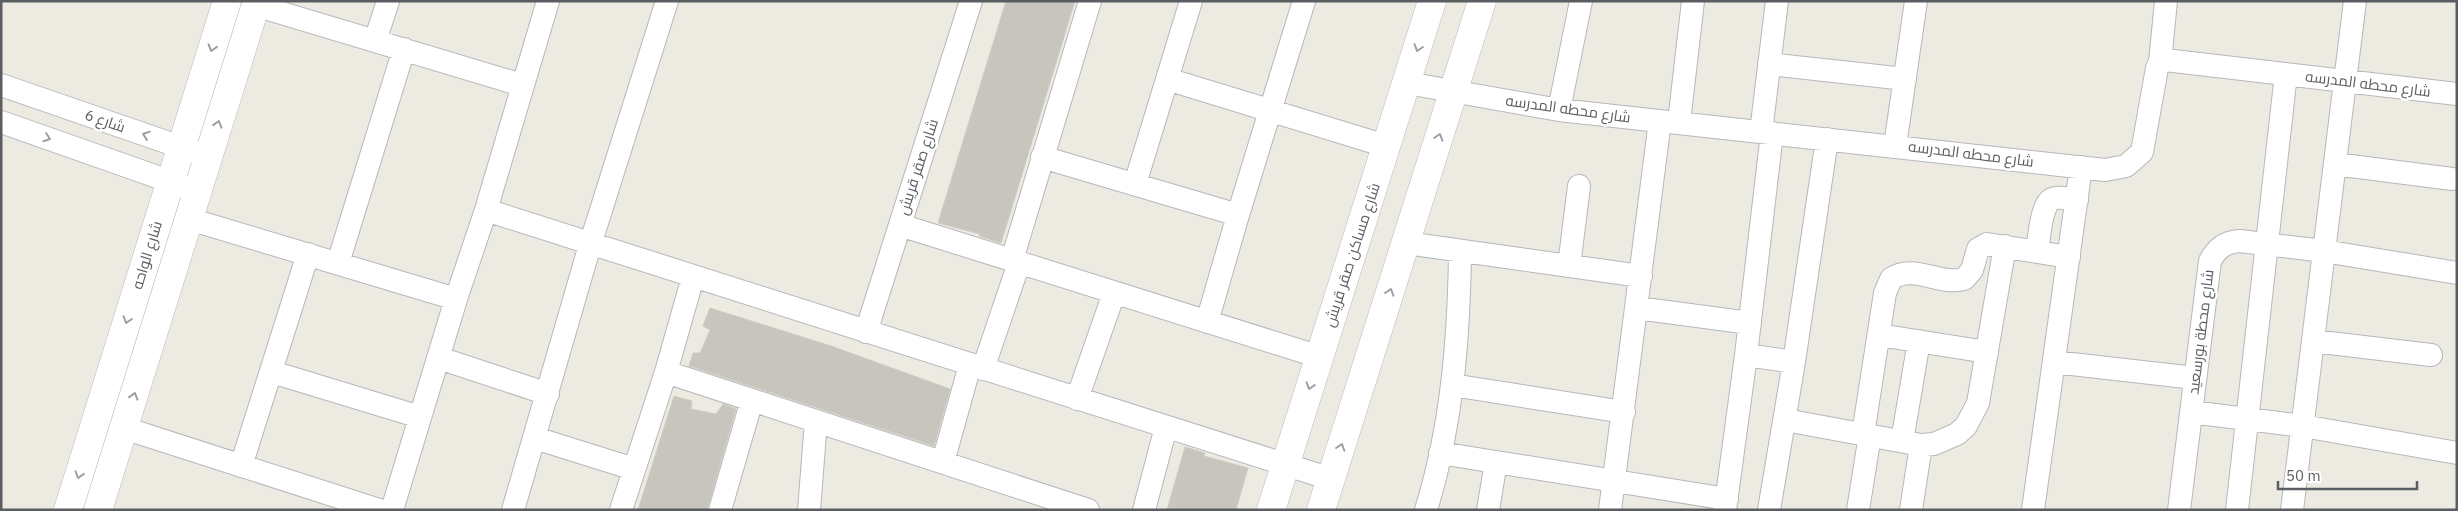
<svg xmlns="http://www.w3.org/2000/svg" width="2458" height="511" font-family="'IBM Plex Sans',Cairo,sans-serif">
<rect width="100%" height="100%" fill="#edeae2"/>
<!-- building -->
<path fill="#c8c5bf" stroke="#d1ccc0" d="M 1006,1 L 1075,1 L 1001,243 L 979,236 L 980,234 L 938,223 Z
M 710,308 L 831,346 L 950,389 L 934,446 L 689,366 L 693,353 L 700,353 L 710,330 L 703,326 Z
M 674,396 L 692,401 L 691,409 L 716,414 L 723,404 L 736,409 L 707,510 L 638,510 Z
M 1185,447 L 1205,453 L 1204,456 L 1248,468 L 1236,510 L 1167,510 Z"/>
<g fill="none" stroke-linecap="round" stroke-linejoin="round">
<!-- street casing -->
<g stroke="#b4b8bc" stroke-width="24">
<path id="street" d="M 255,5 L 522,85
M 375,41 L 388,1
M 2160,62 L 2166,1
M 1769,64 L 1905,79
M 1167,79 L 1386,146
M 1407,83 L 1559,110 L 2105,170 L 2126,166 L 2142,152 L 2157,68 L 2160,62 L 2165,60 L 2457,94
M 1,85 L 198,153
M 1559,110 L 1581,1
M 1,122 L 186,187
M 1679,122 L 1693,1
M 1761,132 L 1777,1
M 1895,146 L 1916,1
M 1042,157 L 1238,215
M 2335,164 L 2452,179
M 1135,184 L 1191,1
M 486,210 L 1331,479
M 189,219 L 456,299
M 900,225 L 1320,357
M 1406,243 L 1641,276
M 2037,252 C 2039,240 2041,204 2052,199 C 2059,196 2070,199 2077,200
M 1012,260 L 1090,1
M 338,263 L 404,49
M 1569,266 L 1579,186
M 1637,308 L 1750,323
M 1207,322 L 1238,215 L 1304,1
M 866,332 L 971,1
M 1879,335 L 1987,352
M 2313,341 L 2431,355
M 1746,355 L 1794,362
M 439,358 L 548,394
M 2054,362 L 2195,378
M 983,369 L 1019,263
M 272,372 L 420,417
M 666,372 L 1088,510
M 1452,385 L 1624,412
M 1077,399 L 1114,293
M 2191,412 L 2303,426 L 2457,453
M 1785,420 L 1921,445 L 1934,444 L 1957,434 L 1966,426 L 1978,403 L 2005,246
M 124,428 L 379,510
M 1863,434 L 1885,293 L 1891,279 C 1913,263 1940,286 1964,279 L 1972,270 L 1978,249 L 1987,244 L 2069,257
M 535,438 L 634,469
M 1902,441 L 1919,341
M 1440,453 L 1727,499
M 943,462 L 970,365
M 241,466 L 308,254
M 392,510 L 456,299 L 486,210 L 548,1
M 513,510 L 590,245 L 667,1
M 621,510 L 666,372 L 693,277
M 720,510 L 752,400
M 809,510 L 816,421
M 1144,510 L 1166,427
M 1426,510 C 1452,426 1459,338 1460,251
M 1488,510 L 1496,462
M 1610,510 L 1660,121
M 1725,510 L 1746,355 L 1772,133
M 1769,510 L 1794,362 L 1827,139
M 1858,510 L 1870,435
M 1911,510 L 1921,445
M 2033,510 L 2081,167
M 2179,510 L 2210,261 C 2217,248 2225,242 2240,241 L 2324,251 L 2457,273
M 2237,510 L 2286,74
M 2292,510 L 2355,1"/>
</g>
<!-- secondary casing -->
<g stroke="#b5b9be" stroke-width="29">
<path id="secondary" d="M 68,510 L 227,1
M 98,510 L 257,1
M 1271,510 L 1432,1
M 1321,510 L 1482,1"/>
</g>
<!-- street -->
<use href="#street" stroke="#fff" stroke-width="22"/>
<!-- secondary -->
<use href="#secondary" stroke="#fff" stroke-width="28"/>
</g>
<!-- one-way arrows -->
<defs><path id="oneway-chevron" d="M-2-3.5L2.5 0L-2 3.5" fill="none" stroke-width="1.6" stroke-linecap="round" stroke-linejoin="round" transform="scale(1.25)"/></defs>
<g stroke="#9c9ea1">
<use href="#oneway-chevron" transform="translate(212 48) rotate(107)"/>
<use href="#oneway-chevron" transform="translate(1418 48) rotate(108)"/>
<use href="#oneway-chevron" transform="translate(218 124) rotate(-73)"/>
<use href="#oneway-chevron" transform="translate(146 135) rotate(-161)"/>
<use href="#oneway-chevron" transform="translate(1439 137) rotate(-72)"/>
<use href="#oneway-chevron" transform="translate(47 138) rotate(19)"/>
<use href="#oneway-chevron" transform="translate(1390 292) rotate(-72)"/>
<use href="#oneway-chevron" transform="translate(127 320) rotate(108)"/>
<use href="#oneway-chevron" transform="translate(1310 386) rotate(108)"/>
<use href="#oneway-chevron" transform="translate(134 396) rotate(-73)"/>
<use href="#oneway-chevron" transform="translate(1341 447) rotate(-72)"/>
<use href="#oneway-chevron" transform="translate(79 475) rotate(107)"/>
</g>
<g text-anchor="middle" stroke-width="5" stroke-linejoin="round" paint-order="stroke">
<!-- street labels -->
<g font-size="15" fill="#5a5e62" stroke="#fff">
<text transform="translate(2368 84) rotate(7)" y="5">شارع محطه المدرسه</text>
<text transform="translate(1568 109) rotate(8)" y="5">شارع محطه المدرسه</text>
<text transform="translate(105 121) rotate(19)" y="5">شارع 6</text>
<text transform="translate(1971 154) rotate(7)" y="5">شارع محطه المدرسه</text>
<text transform="translate(918 167) rotate(-72)" y="5">شارع صقر قريش</text>
<text transform="translate(147 255) rotate(-73)" y="5">شارع الواحه</text>
<text transform="translate(1352 255) rotate(-72)" y="5">شارع مساكن صقر قريش</text>
<text transform="translate(2201 332) rotate(-83)" y="5">شارع محطة بورسعيد</text>
</g>
</g>
<!-- border -->
<rect width="2458" height="511" fill="none" stroke="#5a5e62" stroke-width="5"/>
<!-- scale -->
<path d="M2278 481v8h139v-8" fill="none" stroke="#5a5e62" stroke-width="2.5"/>
<text x="2286" y="481" font-size="15" fill="#5a5e62" stroke="#ffffff" stroke-width="4" paint-order="stroke">50 m</text>
</svg>
